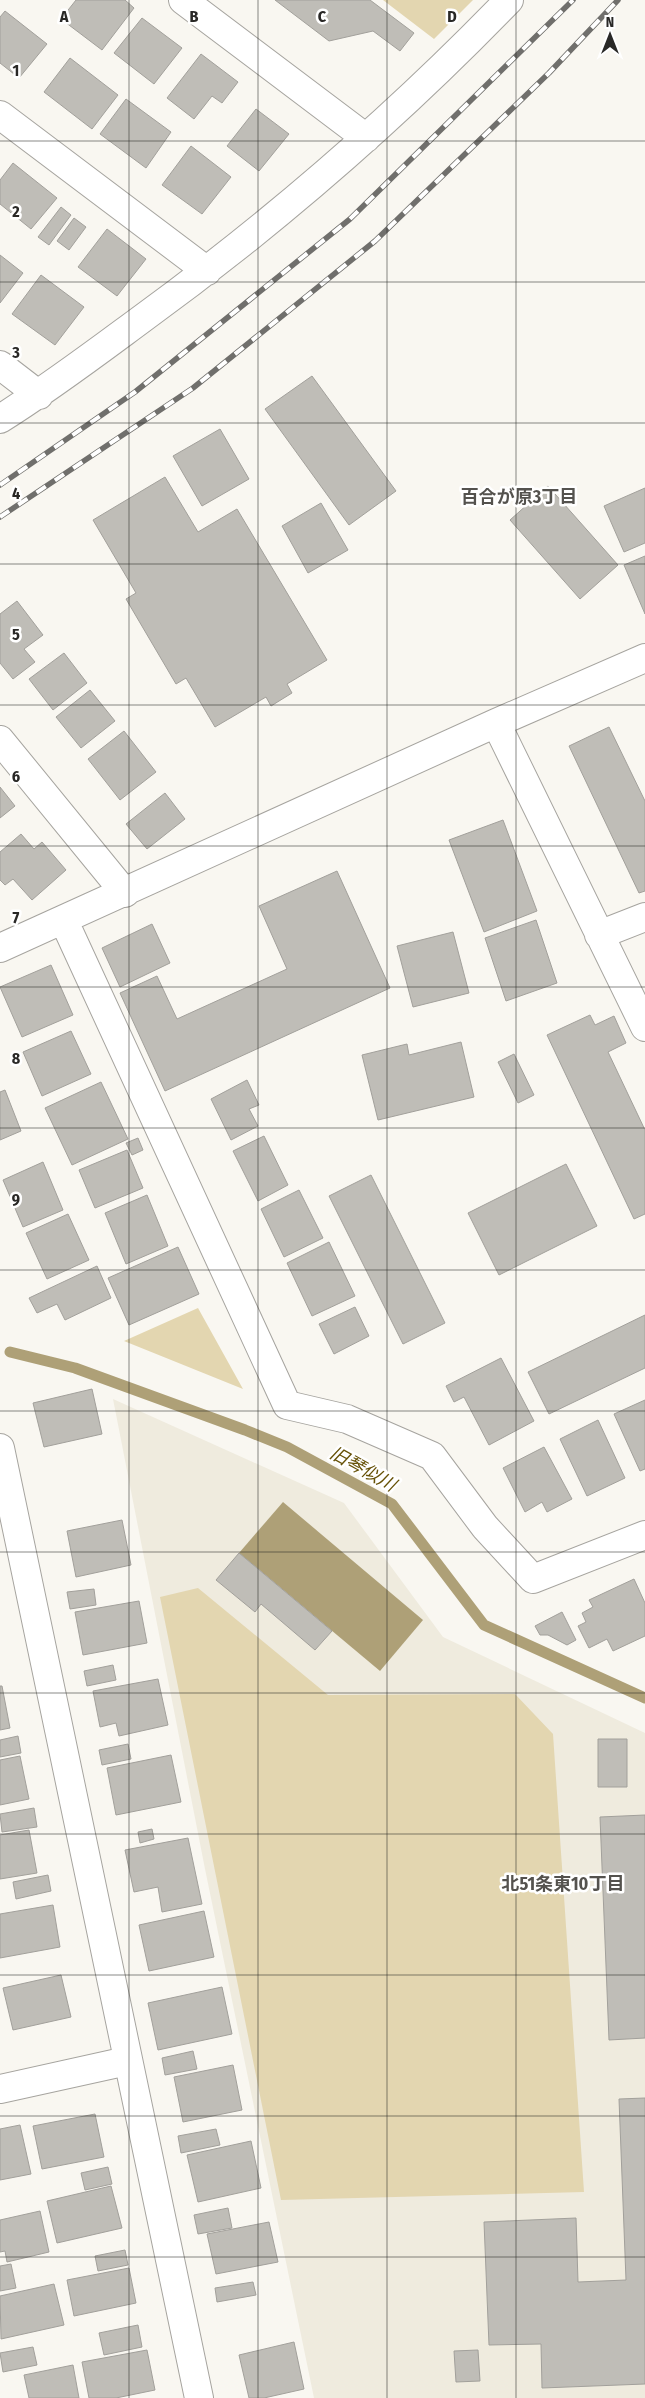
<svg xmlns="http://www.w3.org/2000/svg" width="645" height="2398" font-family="'Fira Sans Condensed','Noto Sans JP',sans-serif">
<rect width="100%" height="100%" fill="#f9f7f1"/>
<!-- built -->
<path fill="#efebde" d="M 113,1399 L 344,1503 L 443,1637 L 645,1733 L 645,2398 L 314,2398 L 205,1869 Z"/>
<!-- green -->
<path fill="#e3d6b0" d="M 383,0 L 473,0 L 434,39 Z
M 198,1308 L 243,1389 L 124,1341 Z
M 198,1588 L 328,1695 L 515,1694 L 553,1734 L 584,2192 L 281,2200 L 160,1597 Z"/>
<!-- water -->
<path fill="#aea077" d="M 283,1502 L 423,1620 L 380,1671 L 239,1553 Z"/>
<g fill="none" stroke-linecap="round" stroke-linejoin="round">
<!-- stream -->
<path stroke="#aea077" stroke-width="11" d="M 10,1352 L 75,1368 L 245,1430 L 287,1447 L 392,1504 L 484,1625 L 645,1698"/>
</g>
<!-- building -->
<path fill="#bfbdb7" stroke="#a2a09b" d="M 76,0 L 125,0 L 134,8 L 102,50 L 61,19 Z
M 275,0 L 370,0 L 414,33 L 400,51 L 373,31 L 329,41 Z
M 5,11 L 47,44 L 19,78 L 0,63 L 0,17 Z
M 142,18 L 182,48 L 154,84 L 114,53 Z
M 201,54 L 238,82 L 222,103 L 212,96 L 194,119 L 167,98 Z
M 70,58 L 118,95 L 92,129 L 44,92 Z
M 126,99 L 171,132 L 146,168 L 100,134 Z
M 256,109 L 289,134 L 259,171 L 227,146 Z
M 191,146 L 231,177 L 202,214 L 162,185 Z
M 13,163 L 57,198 L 31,229 L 0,204 L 0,180 Z
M 61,207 L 71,215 L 49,245 L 38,237 Z
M 74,218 L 86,227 L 69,250 L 57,241 Z
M 107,229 L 146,259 L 117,296 L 78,267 Z
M 0,255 L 23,273 L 0,303 Z
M 41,275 L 84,307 L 55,345 L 12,314 Z
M 312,376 L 396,491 L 349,525 L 265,409 Z
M 220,429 L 249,479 L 202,506 L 173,456 Z
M 165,477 L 198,532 L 237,509 L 327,660 L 287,684 L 292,693 L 271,706 L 266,697 L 215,727 L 186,678 L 176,684 L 126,599 L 136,593 L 93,520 Z
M 548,486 L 618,565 L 580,599 L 510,520 Z
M 645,488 L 645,543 L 624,552 L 604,506 Z
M 321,503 L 348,550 L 308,573 L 282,526 Z
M 645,556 L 645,614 L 624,565 Z
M 17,601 L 43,635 L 24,649 L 35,662 L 13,679 L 0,663 L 0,614 Z
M 64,653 L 87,683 L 53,710 L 29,679 Z
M 90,690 L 115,721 L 81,748 L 56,717 Z
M 609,727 L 645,801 L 645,891 L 639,893 L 569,746 Z
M 124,731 L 156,772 L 120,800 L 88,759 Z
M 0,787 L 15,806 L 0,818 Z
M 165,793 L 185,819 L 147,849 L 126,824 Z
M 503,820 L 537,911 L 484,932 L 449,840 Z
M 21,834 L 34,849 L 42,842 L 66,870 L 32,900 L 13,879 L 5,885 L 0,880 L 0,852 Z
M 337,871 L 390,988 L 165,1091 L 120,993 L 157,976 L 177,1019 L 287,969 L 259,906 Z
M 536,920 L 557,983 L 506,1001 L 485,938 Z
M 152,924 L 170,963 L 120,987 L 102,948 Z
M 453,932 L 469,993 L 413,1007 L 397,946 Z
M 51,965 L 73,1015 L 22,1037 L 0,987 Z
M 590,1015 L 595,1025 L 614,1016 L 626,1043 L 608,1052 L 645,1130 L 645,1214 L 634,1219 L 547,1035 Z
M 71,1031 L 91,1074 L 42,1096 L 23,1052 Z
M 461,1042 L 474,1097 L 378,1120 L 362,1055 L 407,1044 L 409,1055 Z
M 514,1054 L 534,1095 L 518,1103 L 498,1062 Z
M 247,1080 L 259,1105 L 249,1109 L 258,1126 L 231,1140 L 211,1099 Z
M 101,1082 L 128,1139 L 72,1165 L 45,1108 Z
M 5,1090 L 21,1131 L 0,1140 L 0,1092 Z
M 264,1136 L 288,1185 L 258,1201 L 233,1151 Z
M 138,1138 L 143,1150 L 132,1155 L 126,1143 Z
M 127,1150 L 143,1188 L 95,1208 L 79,1170 Z
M 43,1162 L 63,1210 L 23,1227 L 3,1180 Z
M 566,1164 L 597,1226 L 499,1275 L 468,1213 Z
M 371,1175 L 445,1323 L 403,1344 L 329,1196 Z
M 299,1190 L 323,1238 L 284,1257 L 261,1209 Z
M 147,1195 L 168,1246 L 126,1264 L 105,1213 Z
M 68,1214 L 89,1260 L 47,1279 L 26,1233 Z
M 329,1242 L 355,1296 L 312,1316 L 287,1263 Z
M 178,1247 L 199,1294 L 129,1325 L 108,1278 Z
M 97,1266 L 111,1298 L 65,1320 L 57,1304 L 37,1313 L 29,1298 Z
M 355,1307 L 369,1336 L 334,1354 L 319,1324 Z
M 645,1315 L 645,1368 L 549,1414 L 528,1372 Z
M 501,1358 L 534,1421 L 489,1445 L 464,1397 L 454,1402 L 446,1386 Z
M 92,1389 L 102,1434 L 44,1447 L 33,1403 Z
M 645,1400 L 645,1469 L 640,1471 L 614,1414 Z
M 598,1420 L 625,1478 L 587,1496 L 560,1439 Z
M 544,1447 L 572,1499 L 547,1512 L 542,1502 L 525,1512 L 503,1468 Z
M 122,1520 L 131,1565 L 76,1577 L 67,1531 Z
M 239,1553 L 332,1631 L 315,1650 L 261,1604 L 255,1612 L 216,1580 Z
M 634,1579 L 645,1603 L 645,1636 L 613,1651 L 607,1639 L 589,1648 L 578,1626 L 586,1622 L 582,1613 L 593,1607 L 589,1600 Z
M 94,1589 L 96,1605 L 70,1609 L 67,1592 Z
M 139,1601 L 147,1643 L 83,1655 L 75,1612 Z
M 562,1612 L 576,1640 L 567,1645 L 548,1635 L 540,1635 L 535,1626 Z
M 113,1665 L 116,1680 L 87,1686 L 84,1671 Z
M 158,1679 L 168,1725 L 119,1736 L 116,1723 L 100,1727 L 93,1691 Z
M 0,1686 L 2,1686 L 10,1728 L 0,1730 Z
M 18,1736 L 21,1753 L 0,1757 L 0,1740 Z
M 598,1739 L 627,1739 L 627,1787 L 598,1787 Z
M 128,1744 L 131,1759 L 102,1765 L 99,1750 Z
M 171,1755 L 181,1802 L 116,1815 L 107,1768 Z
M 20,1756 L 29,1799 L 0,1805 L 0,1760 Z
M 34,1808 L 37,1827 L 2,1832 L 0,1814 Z
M 645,1815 L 645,2038 L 609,2040 L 600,1817 Z
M 152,1829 L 154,1839 L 140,1843 L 138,1832 Z
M 29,1830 L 37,1873 L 0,1879 L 0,1835 Z
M 188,1838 L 202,1904 L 162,1912 L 158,1887 L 134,1892 L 125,1850 Z
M 48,1875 L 51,1891 L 16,1899 L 13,1882 Z
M 53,1905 L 60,1947 L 0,1958 L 0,1914 Z
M 204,1911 L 214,1957 L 149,1971 L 139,1925 Z
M 61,1975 L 71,2017 L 13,2030 L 3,1988 Z
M 222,1987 L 232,2034 L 158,2050 L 148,2003 Z
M 193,2051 L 197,2069 L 165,2075 L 162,2058 Z
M 233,2065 L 242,2110 L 183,2122 L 174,2077 Z
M 645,2098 L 645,2384 L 542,2388 L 541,2344 L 489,2345 L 484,2222 L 576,2218 L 578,2282 L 626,2280 L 619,2099 Z
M 95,2114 L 104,2157 L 42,2169 L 33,2126 Z
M 20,2125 L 31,2174 L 0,2180 L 0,2129 Z
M 216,2129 L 220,2145 L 181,2153 L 178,2136 Z
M 251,2141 L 261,2188 L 198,2202 L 187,2155 Z
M 108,2167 L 112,2184 L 85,2190 L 81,2173 Z
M 111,2186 L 122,2228 L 57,2243 L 47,2201 Z
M 228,2208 L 232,2228 L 198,2234 L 194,2215 Z
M 40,2211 L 49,2252 L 7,2262 L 5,2251 L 0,2252 L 0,2220 Z
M 269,2222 L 278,2262 L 216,2274 L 207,2234 Z
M 125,2250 L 128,2265 L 98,2271 L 95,2256 Z
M 11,2264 L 16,2288 L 0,2291 L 0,2266 Z
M 129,2268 L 136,2303 L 74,2316 L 67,2280 Z
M 253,2282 L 256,2295 L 217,2302 L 215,2288 Z
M 54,2284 L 64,2325 L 1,2339 L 0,2296 Z
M 138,2325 L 142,2347 L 104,2355 L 99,2333 Z
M 294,2342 L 304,2389 L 264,2398 L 249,2398 L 239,2355 Z
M 33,2347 L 37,2365 L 3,2372 L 0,2353 Z
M 147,2350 L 155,2390 L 116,2398 L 89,2398 L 82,2362 Z
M 478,2350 L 480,2381 L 456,2382 L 454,2351 Z
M 73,2365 L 79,2398 L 29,2398 L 24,2375 Z"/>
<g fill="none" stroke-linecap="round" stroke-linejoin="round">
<!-- minor casing -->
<g stroke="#a6a49f" stroke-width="30">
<path id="minor" d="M 183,0 L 366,138
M 0,115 L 207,271
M 0,365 L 39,395
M 0,419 C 48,389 93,355 139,321 C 271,225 395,118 509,0
M 496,723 L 645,1027
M 0,740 L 125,893
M 64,921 L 287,1405 L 347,1419 L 432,1456 L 485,1527 L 533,1579 L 645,1535
M 599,935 L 645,917
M 0,948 L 496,723 L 645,658
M 0,1448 L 199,2398
M 0,2089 L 127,2061"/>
</g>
<!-- minor -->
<use href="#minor" stroke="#fff" stroke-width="28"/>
<!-- rail casing -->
<g stroke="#706f6c" stroke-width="5.5">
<path id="rail" d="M 0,485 L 135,392 L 350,219 L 573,0
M 0,517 L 193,388 L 375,241 L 549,73 L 618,0"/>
</g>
<!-- rail -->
<use href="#rail" stroke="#fff" stroke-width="4" stroke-dasharray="11" stroke-linecap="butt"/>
</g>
<!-- grid -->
<path fill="none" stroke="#292826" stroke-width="1" stroke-opacity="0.55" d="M 129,0 L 129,2398M 258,0 L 258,2398M 387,0 L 387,2398M 516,0 L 516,2398M 0,141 L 645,141M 0,282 L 645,282M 0,423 L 645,423M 0,564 L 645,564M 0,705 L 645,705M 0,846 L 645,846M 0,987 L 645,987M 0,1128 L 645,1128M 0,1270 L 645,1270M 0,1411 L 645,1411M 0,1552 L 645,1552M 0,1693 L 645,1693M 0,1834 L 645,1834M 0,1975 L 645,1975M 0,2116 L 645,2116M 0,2257 L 645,2257"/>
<g text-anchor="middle" stroke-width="5" stroke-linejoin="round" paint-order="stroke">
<!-- neighbourhood labels -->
<g font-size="18" font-weight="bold" fill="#54524e" stroke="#fff">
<text x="519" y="503">百合が原3丁目</text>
<text x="563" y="1890">北51条東10丁目</text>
</g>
<!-- water labels -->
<g font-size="18" font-style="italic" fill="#665106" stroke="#fff">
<text transform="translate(363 1469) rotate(29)" y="6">旧琴似川</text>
</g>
</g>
<g font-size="16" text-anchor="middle" font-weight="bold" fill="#292826" stroke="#fff" stroke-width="5" stroke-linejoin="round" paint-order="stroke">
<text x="64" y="22">A</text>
<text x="194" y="22">B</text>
<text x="322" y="22">C</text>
<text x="452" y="22">D</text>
<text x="16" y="76">1</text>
<text x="16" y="217">2</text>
<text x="16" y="358">3</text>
<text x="16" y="499">4</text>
<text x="16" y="640">5</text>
<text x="16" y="782">6</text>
<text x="16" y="923">7</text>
<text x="16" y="1064">8</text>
<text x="16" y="1205">9</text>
</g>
<!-- north arrow -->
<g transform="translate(610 35)" stroke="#ffffff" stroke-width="4" paint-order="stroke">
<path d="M0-4L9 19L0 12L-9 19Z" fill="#292826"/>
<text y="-8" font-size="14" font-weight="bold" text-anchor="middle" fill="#292826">N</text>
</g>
</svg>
